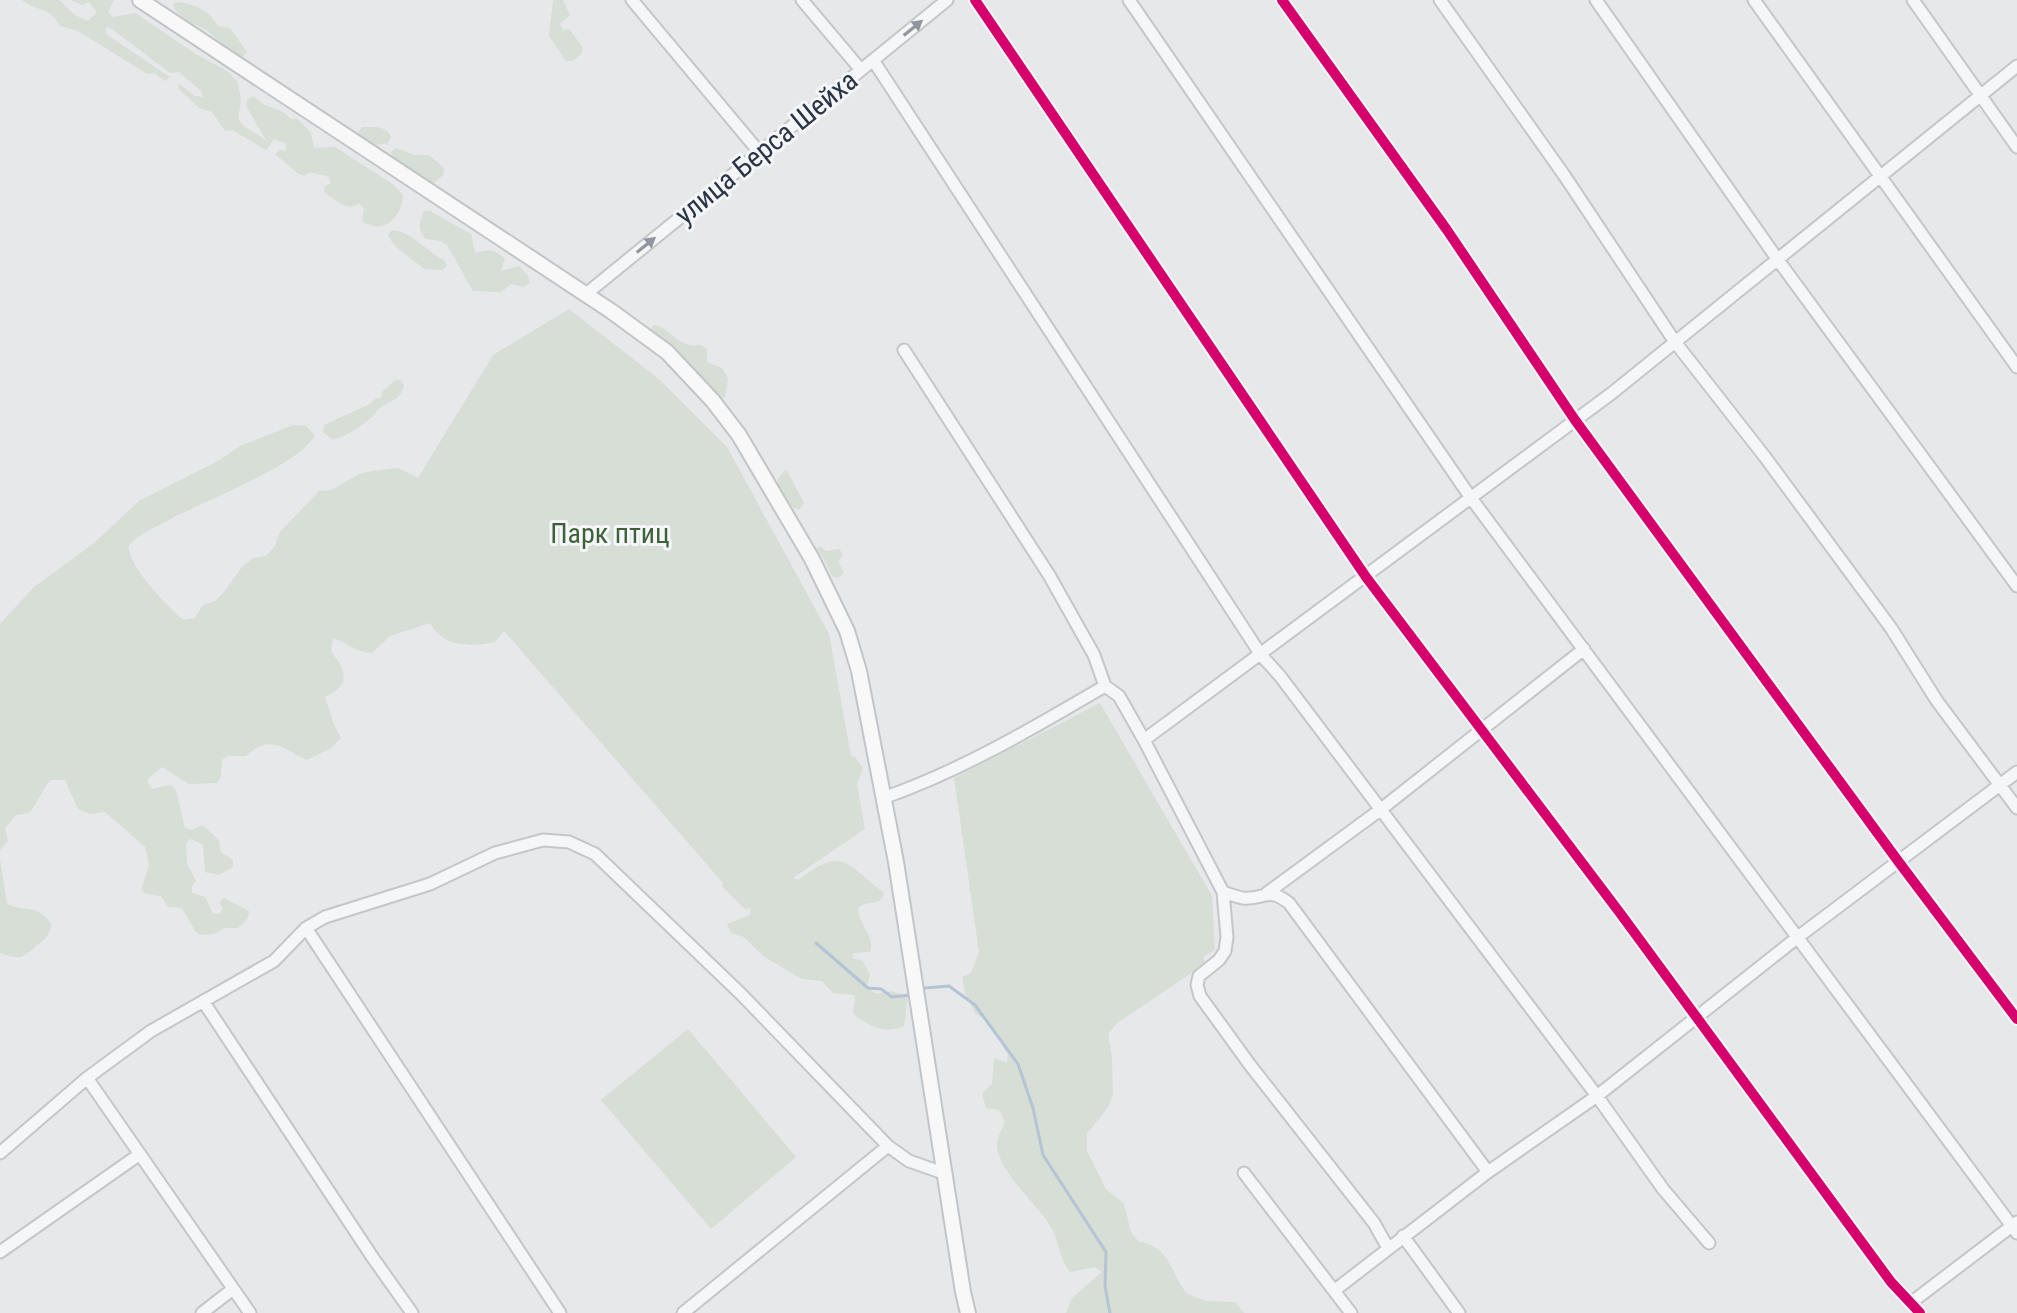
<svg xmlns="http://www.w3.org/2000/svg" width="2017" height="1313" font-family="'Roboto Condensed',sans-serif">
<rect width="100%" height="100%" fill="#e6e8ea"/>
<!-- green -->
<path fill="#d6ded6" d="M 22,0 L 59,0 L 75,15 L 88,21 L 97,12 L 89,2 L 82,5 L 71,0 L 114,0 L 108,12 L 113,17 L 135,13 L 196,54 L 227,71 L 238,82 L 241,101 L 238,118 L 242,125 L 266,140 L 246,106 L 247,100 L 253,96 L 263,104 L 283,112 L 291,119 L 297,118 L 311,133 L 314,148 L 335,147 L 394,185 L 403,195 C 402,217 384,236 362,221 L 364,208 L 359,203 C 348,213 336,200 325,193 L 324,187 L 330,184 L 329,177 L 310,172 L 304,176 L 297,173 L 275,154 L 280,150 L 286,151 L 286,144 L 274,139 L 266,150 L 232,130 L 225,131 L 212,112 L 199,108 L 178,88 L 179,84 L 195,96 L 203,97 L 201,91 L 179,72 L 170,73 L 112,29 L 106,27 L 106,34 L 170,77 L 165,81 L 154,73 L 147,74 L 78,31 L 60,26 C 48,5 41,14 22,0 Z
M 553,0 L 563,0 L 570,15 L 560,24 L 563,30 L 569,29 L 582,46 L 582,53 L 573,61 L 566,61 L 549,36 Z
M 179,2 C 195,4 210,11 218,26 L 230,28 L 247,52 L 242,57 L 236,55 L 206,30 L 184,19 L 175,10 L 173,4 Z
M 362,127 C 374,127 386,125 391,137 L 388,143 C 373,147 367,144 358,133 Z
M 396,148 L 415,155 L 429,155 L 444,168 L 444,174 L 434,183 L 426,183 L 393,158 L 391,152 Z
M 424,211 L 430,211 L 471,234 L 475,253 C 489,249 492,249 505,258 L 501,271 L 520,266 L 528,276 L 530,283 L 524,287 L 511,284 L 501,292 L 473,291 L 447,245 L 440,241 L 426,239 C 417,230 419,223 424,211 Z
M 393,230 C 412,232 427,252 444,260 L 447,266 L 442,270 L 424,269 C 413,259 391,247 388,234 Z
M 569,309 L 660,380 L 727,447 L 829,634 L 851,756 L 855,757 L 863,768 L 857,784 L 865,829 L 793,878 L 798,880 C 845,845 845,864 884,893 L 882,899 C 874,905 865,901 858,908 C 858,925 876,936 870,952 L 853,953 L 852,958 L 863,961 L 870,975 L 867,985 L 875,994 L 892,991 L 908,997 L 904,1026 C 885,1035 869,1026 853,1014 L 855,995 L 833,993 L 822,981 L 802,979 L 763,956 L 744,937 L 731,933 L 727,924 L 750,915 L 751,907 L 746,910 L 722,886 L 723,883 L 504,631 L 495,642 C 470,647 443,647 430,623 L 390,636 L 372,653 C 356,652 348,643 333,638 L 331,651 C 346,671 352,684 325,697 L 334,725 L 341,738 L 331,748 L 307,760 C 282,749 271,733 246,756 L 227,756 L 222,760 L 221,777 L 217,783 L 189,784 L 162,767 L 147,780 L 151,789 L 171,785 L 176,790 L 185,828 L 191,830 L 202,825 L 219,840 L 221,852 L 233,860 L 233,867 L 219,875 L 205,872 L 203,845 L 191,839 L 186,843 L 187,864 L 196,881 L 192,886 L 192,893 L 205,897 L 213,914 L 220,914 L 223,908 L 219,903 L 224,898 L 249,911 L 248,918 L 238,928 L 224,928 L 214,934 L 200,935 L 195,931 L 182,908 L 168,907 L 161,896 L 146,894 L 141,890 L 149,865 L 145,847 L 105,812 L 90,814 L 78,809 L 65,780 L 51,780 C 41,790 39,802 29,813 L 16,815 L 5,828 L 8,841 L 0,850 L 0,624 L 34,587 L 93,544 L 139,501 L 218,461 L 240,446 L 293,425 L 306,426 L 315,436 C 293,469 202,501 163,523 C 150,530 137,535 128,547 C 133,572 164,602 183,620 L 195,618 L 202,606 L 215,601 L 224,592 L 242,567 L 253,558 L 266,556 L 275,546 L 279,533 L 319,491 L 331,490 L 359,474 L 372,471 L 398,468 L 418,478 L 493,355 Z
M 654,325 C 672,328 679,350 701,345 L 707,349 L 707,362 L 722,368 L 728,378 L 725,397 L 718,400 L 715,398 C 705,385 695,369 684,358 C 673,348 658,342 649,331 Z
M 395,380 L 401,380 L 404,386 C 399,401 391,400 381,407 C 377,409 376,414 372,417 C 361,427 348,435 333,440 L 323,432 L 324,425 L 370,404 L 375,399 L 381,398 L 382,392 Z
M 786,469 L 804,503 L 800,509 L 793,508 L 778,486 L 778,479 Z
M 821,547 L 826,551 L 839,549 L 843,554 L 838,562 L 844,573 L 838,578 L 832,576 L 822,556 L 815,548 Z
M 1100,703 L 1212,896 L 1215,950 L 1203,957 L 1206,963 L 1199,968 L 1117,1023 L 1108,1034 L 1112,1059 L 1113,1095 L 1108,1107 L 1087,1134 L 1087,1151 L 1106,1189 L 1124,1204 L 1131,1232 L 1139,1242 C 1170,1246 1170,1272 1187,1294 L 1206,1301 L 1235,1302 L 1244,1313 L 1066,1313 L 1072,1298 L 1102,1272 L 1095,1267 L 1070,1272 C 1058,1256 1060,1245 1053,1231 C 1039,1204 1007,1182 998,1152 C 995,1142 1000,1132 1005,1122 L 999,1110 L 986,1108 L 982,1094 L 992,1084 L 994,1058 L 1007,1063 L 1008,1055 L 989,1023 L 975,1013 L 965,993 L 962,977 L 971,973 L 979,952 L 954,778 Z
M 0,859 L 7,904 C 27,913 38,903 52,925 C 48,937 45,939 36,946 C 22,959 19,960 0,953 Z
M 688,1029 L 796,1157 L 711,1229 L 601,1100 Z"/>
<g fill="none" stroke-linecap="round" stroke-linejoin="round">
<!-- stream -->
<path stroke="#b4c4d5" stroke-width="3" d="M 816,943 L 868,988 L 881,989 L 892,997 L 910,995
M 925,988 L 949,986 L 975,1005 L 1018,1064 L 1033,1108 L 1043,1155 L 1106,1252 L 1105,1286 L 1110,1313"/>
<!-- minor casing -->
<g stroke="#c4c6c8" stroke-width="15">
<path id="minor" d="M 632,0 L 760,153
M 802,0 L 861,70
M 975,0 L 1366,577 L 1620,913 L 1891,1282 L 1920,1313
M 1129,0 L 1471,498 L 2017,1233
M 1282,0 L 1447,230 L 1575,420 L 1898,861 L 2017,1019
M 1440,0 L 1564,175 L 1675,342 L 1765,457 L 1891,628 L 1937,701 L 2017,808
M 1596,0 L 1778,260 L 2017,586
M 1754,0 L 2017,367
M 1913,0 L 2017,147
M 873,60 L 1261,655 L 1280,676 L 1597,1096 L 1663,1189 L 1709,1243
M 586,294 L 947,0
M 904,350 L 1049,575 L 1094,655 L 1105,686 L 1119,696 L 1144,740 L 1223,892 L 1227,937 L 1225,951 L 1219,960 L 1199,976 L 1197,985 L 1200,996 L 1250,1065 L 1374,1223 L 1388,1248
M 1144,740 L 1612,393 L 2017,66
M 883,798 C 963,770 1033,728 1105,686
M 1223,892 C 1229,894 1237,897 1243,898 C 1265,900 1267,886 1289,903 L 1488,1172
M 1267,893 L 1380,810 L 1584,649
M 306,928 L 560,1313
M 203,1001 L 373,1258 L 412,1313
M 87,1078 L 250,1313
M 0,1153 L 87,1078 L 151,1031 L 274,961 L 306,928 L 325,917 L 430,884 L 495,853 L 543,840 L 569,842 L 595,854 L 741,994 L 888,1146
M 1244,1173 L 1351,1313
M 1403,1236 L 1459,1313
M 0,1252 L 140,1154
M 1335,1290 L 1488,1172 L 1597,1096 L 1798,937 L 2017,772
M 1912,1302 L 2017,1222
M 202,1313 L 233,1289
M 683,1313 L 888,1146 L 909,1161 L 946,1174"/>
</g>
<!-- major casing -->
<g stroke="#c2c5c8" stroke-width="18">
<path id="major" d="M 140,0 L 611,311 L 667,352 L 713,401 L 739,435 L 812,559 L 847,631 L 859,671 L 896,862 L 963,1292 L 968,1313"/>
</g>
<!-- minor -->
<use href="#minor" stroke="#f5f6f7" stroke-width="11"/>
<!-- major -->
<use href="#major" stroke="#f8f8f8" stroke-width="14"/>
<!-- cycleway casing -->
<g stroke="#f4f6f9" stroke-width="15">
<path id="cycleway" d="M 975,0 L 1366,577 L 1620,913 L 1891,1282 L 1920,1313
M 1282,0 L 1447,230 L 1575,420 L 1898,861 L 2017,1019"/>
</g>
<!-- cycleway -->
<use href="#cycleway" stroke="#d6006c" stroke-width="10"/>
</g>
<!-- one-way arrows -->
<defs><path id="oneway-solid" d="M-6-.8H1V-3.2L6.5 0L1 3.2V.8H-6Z" transform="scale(2)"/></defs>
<g fill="#90959e">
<use href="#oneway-solid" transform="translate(913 28) rotate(-39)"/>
<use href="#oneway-solid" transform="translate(646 245) rotate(-39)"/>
</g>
<g text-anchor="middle" stroke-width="6" stroke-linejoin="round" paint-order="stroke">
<!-- street labels -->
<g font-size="28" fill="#2b3445" stroke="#f4f6f9">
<text transform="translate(766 147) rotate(-39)" y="10">улица Берса Шейха</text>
</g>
<!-- park labels -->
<g font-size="28" fill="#3f6138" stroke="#f4f6f9">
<text x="610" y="543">Парк птиц</text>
</g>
</g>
</svg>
